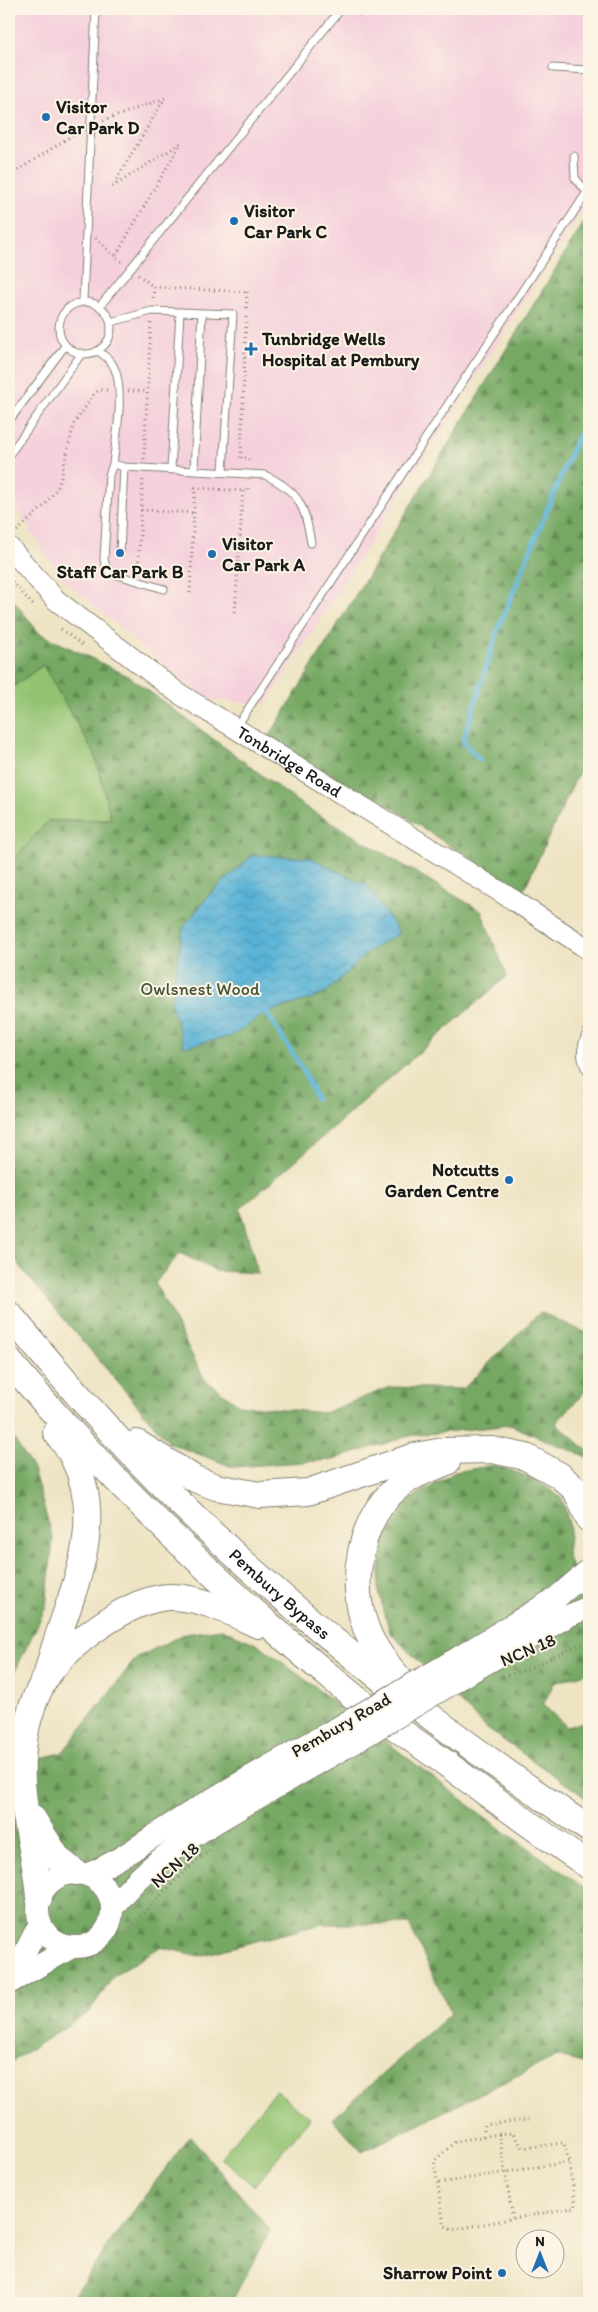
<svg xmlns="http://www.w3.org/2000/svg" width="598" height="2312" font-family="Itim,sans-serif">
<defs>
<pattern id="forest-firs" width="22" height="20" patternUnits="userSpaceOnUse" patternTransform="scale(1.25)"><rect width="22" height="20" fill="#76a863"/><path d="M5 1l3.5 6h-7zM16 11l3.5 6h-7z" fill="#608851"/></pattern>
<pattern id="water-waves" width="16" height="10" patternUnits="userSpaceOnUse" patternTransform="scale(1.25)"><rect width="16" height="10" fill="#58b2d6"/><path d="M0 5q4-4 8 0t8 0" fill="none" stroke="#4c98b7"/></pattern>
</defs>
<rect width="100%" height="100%" fill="#fcf5e5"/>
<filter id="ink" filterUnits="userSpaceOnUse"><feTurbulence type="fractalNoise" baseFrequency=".02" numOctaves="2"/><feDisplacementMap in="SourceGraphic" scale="10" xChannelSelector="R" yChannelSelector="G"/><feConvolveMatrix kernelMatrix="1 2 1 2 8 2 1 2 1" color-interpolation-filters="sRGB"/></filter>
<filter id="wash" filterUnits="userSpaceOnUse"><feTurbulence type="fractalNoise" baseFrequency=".0096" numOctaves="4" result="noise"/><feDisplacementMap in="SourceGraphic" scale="20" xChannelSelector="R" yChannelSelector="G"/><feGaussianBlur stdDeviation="1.12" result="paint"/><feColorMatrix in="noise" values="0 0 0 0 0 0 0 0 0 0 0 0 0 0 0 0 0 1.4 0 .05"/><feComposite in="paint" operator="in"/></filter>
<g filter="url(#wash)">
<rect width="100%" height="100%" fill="#eee4c4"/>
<!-- built -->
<path fill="#f4cfdc" d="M 22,9 L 589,9 L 589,200 L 266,704 L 208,700 L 148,652 L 63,579 L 9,498 L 9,19 Z"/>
<!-- green -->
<path fill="#93c271" stroke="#586f46" d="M 43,665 L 95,755 L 111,819 L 48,821 L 9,865 L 9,697 L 11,688 Z
M 276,2090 L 310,2118 L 254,2186 L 220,2158 Z"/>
<!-- forest -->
<path fill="url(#forest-firs)" stroke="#496240" d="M 589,214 L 589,750 L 522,894 L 393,808 L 267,740 Z
M 9,595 L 39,633 L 130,677 L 302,805 L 481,911 L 507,976 L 240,1209 L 258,1273 L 216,1271 L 180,1253 L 155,1283 L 205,1380 L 239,1405 L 324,1413 L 390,1387 L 463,1389 L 540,1312 L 589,1334 L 589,1387 L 556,1423 L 589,1452 L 589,1458 L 510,1425 L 409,1436 L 331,1460 L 233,1467 L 169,1443 L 25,1273 L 9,1250 L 9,865 L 48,821 L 111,819 L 95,755 L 43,665 L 11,688 L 9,697 Z
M 9,1431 L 33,1469 L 53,1539 L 46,1607 L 9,1684 Z
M 494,1465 L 533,1478 L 562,1498 L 570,1527 L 567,1554 L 589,1617 L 589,1672 L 554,1683 L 543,1705 L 567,1727 L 589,1720 L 589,1800 L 486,1728 L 390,1633 L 378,1588 L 383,1542 L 409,1500 L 455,1472 Z
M 222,1629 L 261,1646 L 494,1824 L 589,1891 L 589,2065 L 557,2056 L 362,2152 L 332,2119 L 451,2013 L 409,1924 L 322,1924 L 199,1956 L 160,1947 L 114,1976 L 89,2012 L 9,2063 L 9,1765 L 62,1753 L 136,1658 L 184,1634 Z
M 190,2136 L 270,2230 L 231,2303 L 69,2303 L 114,2237 Z"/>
<!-- water -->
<path fill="url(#water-waves)" stroke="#3a6779" d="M 253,855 L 311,858 L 368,886 L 399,933 L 369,951 L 324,994 L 266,1013 L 232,1036 L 184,1047 L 171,1003 L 183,928 L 209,895 Z"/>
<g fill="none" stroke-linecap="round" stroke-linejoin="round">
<!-- stream -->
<path stroke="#58b2d6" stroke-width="5" d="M 480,760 L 463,742 L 498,629 L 576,440 L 589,421
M 267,1013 L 303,1070 L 316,1099"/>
</g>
</g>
<g filter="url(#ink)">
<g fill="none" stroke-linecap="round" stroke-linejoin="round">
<!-- lane casing -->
<g stroke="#858070" stroke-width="9">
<path id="lane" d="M 553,68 L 589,70
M 574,156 L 575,178 L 587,192
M 83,301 L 96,9
M59 328a26 26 0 1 1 52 0a26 26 0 1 1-52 0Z
M 100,306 L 341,9
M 111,322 L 152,311 L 233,314 L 223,471
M 98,351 C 104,355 111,360 114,367 C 125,389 116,440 113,464 L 124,467 L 265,475 C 300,492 305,506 311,543
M 9,421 L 65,346
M 9,455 L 82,353
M 113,464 L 109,475 L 104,559 L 106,567 L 111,573 L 164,589
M 171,469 L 180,312
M 194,470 L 202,313
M 120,553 L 124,467
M 237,726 L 589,189
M 589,1028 C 581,1044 577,1058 589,1074"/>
</g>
<!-- secondary casing -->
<g stroke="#858070" stroke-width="22">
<g id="secondary">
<path id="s1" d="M 9,547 L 56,600 L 178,693 L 515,901 L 589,950"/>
</g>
</g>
<!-- primary casing -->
<g stroke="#858070" stroke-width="24">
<path id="primary" d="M 458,1658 L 556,1598 L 589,1570
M 469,1673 L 568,1616 L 589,1607
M38 1910a37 37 0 1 1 74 0a37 37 0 1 1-74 0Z
M 88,1874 C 121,1861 147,1839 177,1821 C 232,1786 289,1755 346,1723
M 113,1907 C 148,1861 189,1838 238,1809 C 278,1786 318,1763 358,1740
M 10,1982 L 40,1923
M 9,1983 L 72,1947"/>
</g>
<!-- highway casing -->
<g stroke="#858070" stroke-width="28">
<g id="highway">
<path id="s2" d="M 9,1314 C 61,1377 115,1439 174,1497 C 300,1621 442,1731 589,1829"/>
<path d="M 9,1361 C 110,1481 225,1591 347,1691 C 379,1717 414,1740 447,1764 C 494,1799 541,1833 589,1866"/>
<path d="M 137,1443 L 195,1479 L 216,1487 L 260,1495 L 308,1492 L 415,1456 L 443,1451 L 492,1450 L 526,1457 L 559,1475 L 576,1490 L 589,1495"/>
<path d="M 576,1490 L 589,1519"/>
<path d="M 47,1674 C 64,1602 111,1531 73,1457 C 69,1449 62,1440 56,1432"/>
<path d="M 402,1682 C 388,1666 373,1648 366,1628 C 348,1582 360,1517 399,1486 C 414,1474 430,1469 447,1462"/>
<path d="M 33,1819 L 58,1859 L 75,1872"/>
<path d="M 39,1898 C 36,1852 19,1805 22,1759 C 24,1731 30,1704 45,1679 C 65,1646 132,1596 172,1597 C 203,1598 230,1612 258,1625"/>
</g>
</g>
<!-- path -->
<path stroke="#858070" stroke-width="3" stroke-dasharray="1 4" stroke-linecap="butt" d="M 358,16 L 359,9
M 103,121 L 165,98 L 112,187 L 181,143 L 115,257 L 122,262
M 9,176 L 79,131
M 96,238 L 115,257
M 138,275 L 154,287 L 153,301
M 154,287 L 248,292
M 247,292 L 241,458 L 249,458 L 249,464
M 128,391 L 147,391
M 144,459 L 151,323
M 141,510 L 194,513
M 17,531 L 45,505 L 59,485 L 74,424 L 94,394 L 99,390 L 110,390
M 138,571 L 143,477
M 9,578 L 33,605
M 190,593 L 195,488 L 248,491 L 248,485
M 235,612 L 243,491
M 61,629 L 83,646
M 503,1677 L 530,1668 L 589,1640
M 86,1960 C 115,1951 134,1922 154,1902 C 172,1884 191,1864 212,1849
M 499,2134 L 512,2133 L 523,2148 L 564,2143 L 569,2162
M 483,2136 L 485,2125 L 529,2119
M 439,2183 L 569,2162 L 576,2207 L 451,2230 L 444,2225 L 434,2161 L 456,2141 L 499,2134 L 513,2219"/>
<!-- lane -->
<use href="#lane" stroke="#fff" stroke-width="7"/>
<!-- secondary -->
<use href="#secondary" stroke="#fff" stroke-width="20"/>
<!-- primary -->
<use href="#primary" stroke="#fff" stroke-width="22"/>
<!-- highway -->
<use href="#highway" stroke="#fff" stroke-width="26"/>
<!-- primary-bridge casing -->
<g stroke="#858070" stroke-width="24" stroke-linecap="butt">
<path id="primary-bridge" d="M 346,1723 L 458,1658
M 358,1740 L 469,1673"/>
</g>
<!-- primary-bridge -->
<use href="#primary-bridge" stroke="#fff" stroke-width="22"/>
</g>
</g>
<!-- markers -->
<g fill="#1f6fb2" stroke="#fcf5e5" stroke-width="2">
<circle cx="46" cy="117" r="5"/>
<circle cx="234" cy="221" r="5"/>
<path d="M248.5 341.5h5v5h5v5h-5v5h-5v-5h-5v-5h5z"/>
<circle cx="120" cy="553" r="5"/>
<circle cx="212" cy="554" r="5"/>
<circle cx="509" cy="1180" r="5"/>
<circle cx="502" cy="2273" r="5"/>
</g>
<g text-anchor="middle" stroke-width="4" stroke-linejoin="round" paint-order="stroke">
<!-- poi labels -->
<g font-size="18" font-weight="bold" fill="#1c1c1c" stroke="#fcf5e5" text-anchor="start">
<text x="56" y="113">Visitor<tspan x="56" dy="21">Car Park D</tspan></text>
<text x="244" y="217">Visitor<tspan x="244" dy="21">Car Park C</tspan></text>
<text x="262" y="345">Tunbridge Wells<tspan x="262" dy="21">Hospital at Pembury</tspan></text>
<text x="222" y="550">Visitor<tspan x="222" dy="21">Car Park A</tspan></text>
<text x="120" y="578" text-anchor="middle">Staff Car Park B</text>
<text x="499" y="1176" text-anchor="end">Notcutts<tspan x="499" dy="21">Garden Centre</tspan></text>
<text x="492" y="2279" text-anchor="end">Sharrow Point</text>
</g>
<!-- street labels -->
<g font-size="18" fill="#1c1c1c" stroke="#fcf5e5">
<text dy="6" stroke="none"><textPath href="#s1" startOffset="355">Tonbridge Road</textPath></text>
<text dy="6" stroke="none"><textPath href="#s2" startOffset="390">Pembury Bypass</textPath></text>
<text transform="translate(528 1650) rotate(-23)" y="6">NCN 18</text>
<text transform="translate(341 1725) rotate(-30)" y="6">Pembury Road</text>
<text transform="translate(175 1865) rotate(-42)" y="6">NCN 18</text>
</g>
<!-- park labels -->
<g font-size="18" fill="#46563a" stroke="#fcf5e5">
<text x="200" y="995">Owlsnest Wood</text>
</g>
</g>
<!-- margin -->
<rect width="598" height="2312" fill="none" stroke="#fcf5e5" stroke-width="30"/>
<!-- north arrow -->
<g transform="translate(540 2254)"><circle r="24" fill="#fcf5e5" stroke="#a29e95"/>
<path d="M0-4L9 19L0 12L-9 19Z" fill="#1f6fb2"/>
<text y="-8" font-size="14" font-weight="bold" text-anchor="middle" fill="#1c1c1c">N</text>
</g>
</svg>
